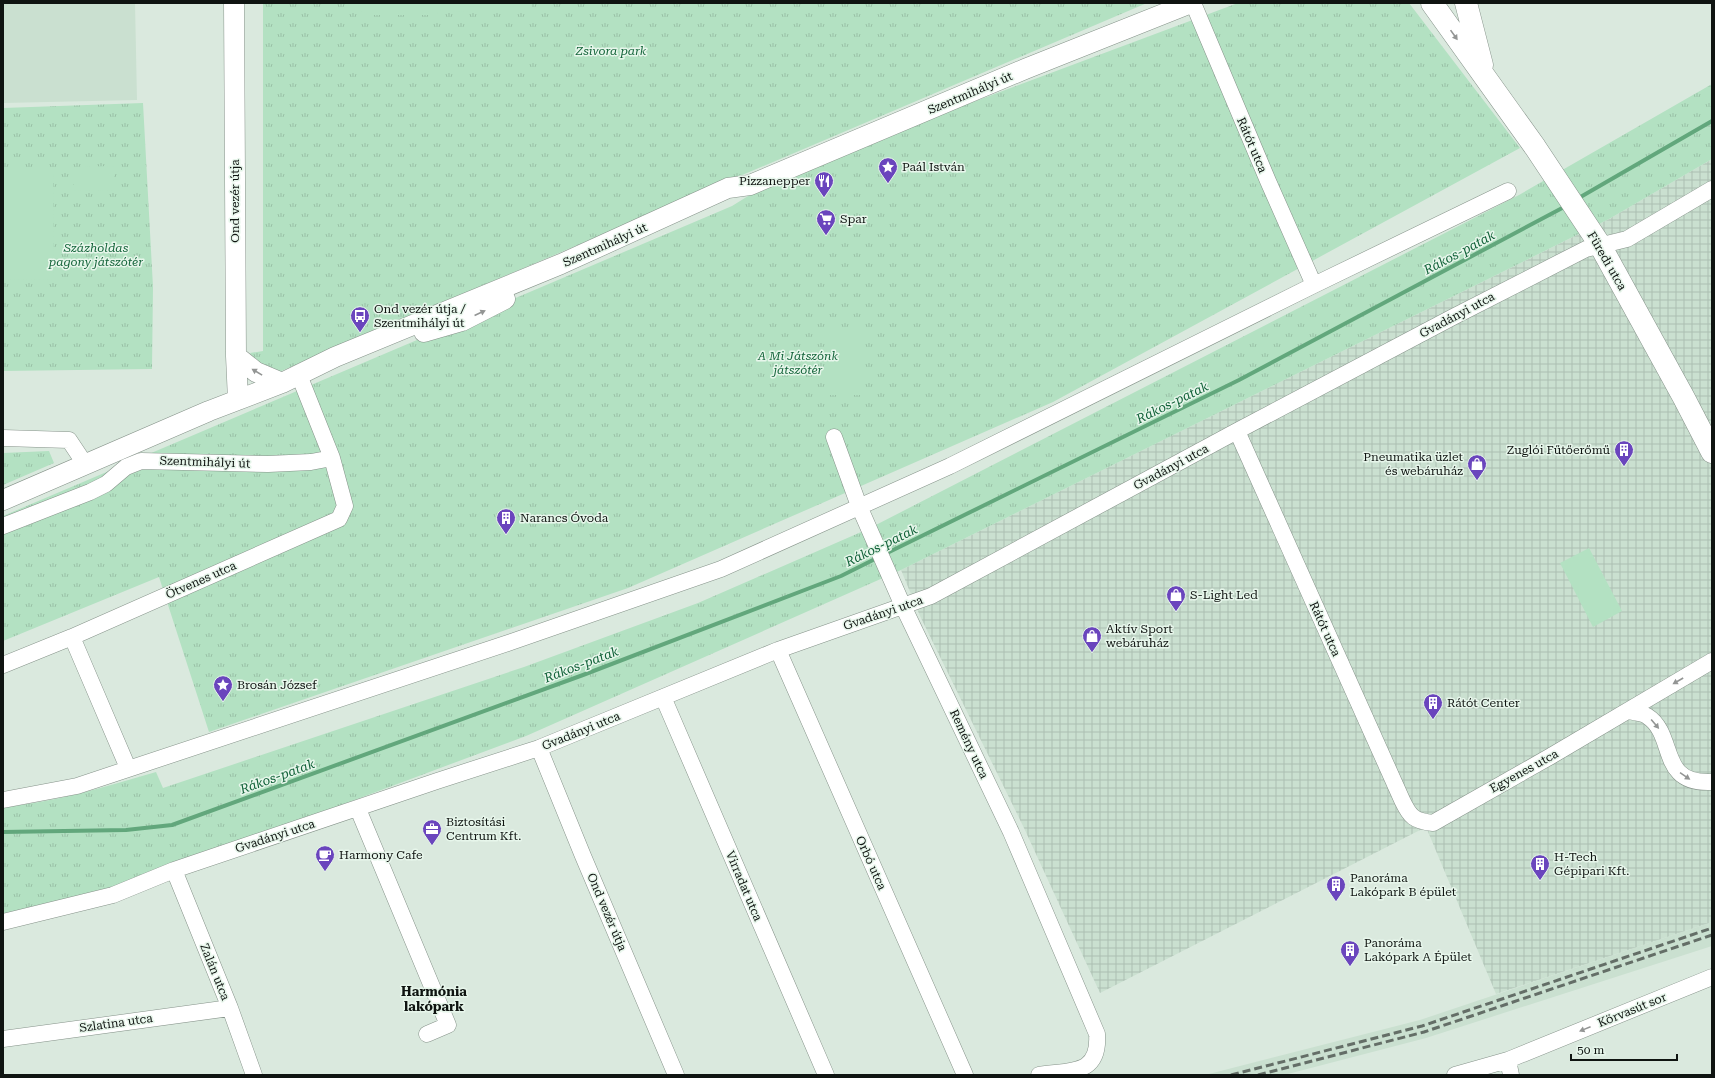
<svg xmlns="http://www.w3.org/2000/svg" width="1715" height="1078" font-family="'Roboto Serif',serif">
<defs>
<pattern id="industrial-grid" width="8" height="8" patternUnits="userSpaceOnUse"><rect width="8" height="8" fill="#cae0d0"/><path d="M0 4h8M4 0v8" fill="none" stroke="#acbfb2"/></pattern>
<pattern id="grass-tufts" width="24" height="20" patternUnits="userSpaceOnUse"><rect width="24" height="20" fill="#b3e1c2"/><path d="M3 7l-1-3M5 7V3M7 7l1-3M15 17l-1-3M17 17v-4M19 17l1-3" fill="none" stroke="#99c0a6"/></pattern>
</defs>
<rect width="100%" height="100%" fill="#dae9de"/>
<!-- built -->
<path fill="#cae0d0" d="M 3,3 L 135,3 L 137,100 L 3,103 Z
M 1712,922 L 1712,946 L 1426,1038 L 1284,1075 L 1205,1075 L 1420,1020 Z"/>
<!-- industrial -->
<path fill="url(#industrial-grid)" d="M 1712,159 L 1712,922 L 1496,994 L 1426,827 L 1100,993 L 1024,828 L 920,616 L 901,570 L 1609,219 Z"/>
<!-- grass -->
<path fill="url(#grass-tufts)" d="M 263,3 L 1147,3 L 279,372 L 260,369 L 250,353 L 263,351 Z
M 1238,3 L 1409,3 L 1520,148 L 1053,402 L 628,588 L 209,732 L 159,577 L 3,641 L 3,516 L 732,206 L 761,188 L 890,133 Z
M 1712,84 L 1712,159 L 1609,219 L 901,570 L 526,736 L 124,886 L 3,916 L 3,807 C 56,802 105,787 156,772 L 163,788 L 524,667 L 698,603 L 868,529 L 1519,195 Z
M 143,103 L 153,287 L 152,369 L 3,371 L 3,108 Z
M 49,451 L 54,463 L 3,485 L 3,453 Z"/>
<!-- pitch -->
<path fill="#b3e1c2" d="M 359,3 L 443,3 C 443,9 439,12 435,15 L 369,15 C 362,12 358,10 359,3 Z
M 453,3 L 472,3 L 472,11 L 453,12 Z
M 475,3 L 532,3 L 532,10 L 475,10 Z
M 114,166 L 114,190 L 74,191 L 74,167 Z
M 3,173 L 53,173 L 54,279 L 4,280 Z
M 829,333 L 863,333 L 863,395 L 829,395 Z
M 1589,548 L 1622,611 L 1593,627 L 1560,563 Z"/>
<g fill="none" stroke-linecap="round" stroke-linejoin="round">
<!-- stream -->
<path stroke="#62a77c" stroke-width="4" d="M 1577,199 L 1712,121
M 883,555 L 1239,380 L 1566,206
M 3,832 L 126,830 L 172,825 L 583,675 L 841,576 L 877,558"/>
<!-- minor casing -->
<g stroke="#86938a" stroke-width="17">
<path id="minor" d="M 1193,3 L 1268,181 L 1314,285
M 1237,431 L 1402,800 C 1410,817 1414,821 1433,823 L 1551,756 L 1712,661
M 834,437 L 859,506 L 903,606 L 1011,832 L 1097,1034 C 1100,1076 1070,1070 1039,1075
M 3,438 L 69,440 L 85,464
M 3,526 L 90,492 L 106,484 L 126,467 L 141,461 L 268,464 L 311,462 L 332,458
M 72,637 L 128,768
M 778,650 L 965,1075
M 3,665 L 72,637 L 339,519 L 345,506 L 332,458 L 299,375
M 663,697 L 826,1075
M 1627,711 C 1633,712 1642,713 1647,716 C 1677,735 1657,785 1712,782
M 539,748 L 583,856 L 676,1075
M 3,800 L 77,786 L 511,642 L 721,569 L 950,466 L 1314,285 L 1508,191
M 358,809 L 448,1025 L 427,1034
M 174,870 L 230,1008 L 254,1075
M 3,922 L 113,895 L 174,870 L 437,781 L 539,748 L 778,650 L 931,596 L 1237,431 L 1453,317 L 1586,249 L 1627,239 L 1712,189
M 3,1039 L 230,1008
M 1508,1060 L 1511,1075
M 1455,1075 L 1508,1060 L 1712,977"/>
</g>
<!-- tertiary casing -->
<g stroke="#86938a" stroke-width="21">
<path id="tertiary" d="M 234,3 L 236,356 L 238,400
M 424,332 L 462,321 L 505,299
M 236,356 L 256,372 L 282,383
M 3,500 L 209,411 L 282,383 L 335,357 L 561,264 L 717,193 L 728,188 L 750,185 L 1025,69 L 1191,3"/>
</g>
<!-- secondary casing -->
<g stroke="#86938a" stroke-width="23">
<path id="secondary" d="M 1432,3 L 1535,147 L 1600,245 L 1684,398 L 1712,452
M 1466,3 L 1482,65"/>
</g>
<!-- minor -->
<use href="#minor" stroke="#fff" stroke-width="16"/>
<!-- tertiary -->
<use href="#tertiary" stroke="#fff" stroke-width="20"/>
<!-- secondary -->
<use href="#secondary" stroke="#fff" stroke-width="22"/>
<!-- rail -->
<path stroke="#646e67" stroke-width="3" stroke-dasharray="8 4" stroke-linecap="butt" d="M 1231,1075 L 1422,1026 L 1712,928
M 1258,1075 L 1424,1032 L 1712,935"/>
</g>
<!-- one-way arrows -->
<defs><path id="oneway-solid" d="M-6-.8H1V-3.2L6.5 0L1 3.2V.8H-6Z"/></defs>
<g fill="#939594">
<use href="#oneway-solid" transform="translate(1454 35) rotate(55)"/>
<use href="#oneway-solid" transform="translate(480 313) rotate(-25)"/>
<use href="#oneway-solid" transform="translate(257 372) rotate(-149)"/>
<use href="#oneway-solid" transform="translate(1678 681) rotate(150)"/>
<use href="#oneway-solid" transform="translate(1655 724) rotate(50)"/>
<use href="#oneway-solid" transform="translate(1685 776) rotate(34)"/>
<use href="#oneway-solid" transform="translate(1585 1029) rotate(158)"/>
</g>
<!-- icons -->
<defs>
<g id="sight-pin" transform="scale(1)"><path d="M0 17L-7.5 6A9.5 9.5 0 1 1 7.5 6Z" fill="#6a45bd" stroke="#e7f6eb"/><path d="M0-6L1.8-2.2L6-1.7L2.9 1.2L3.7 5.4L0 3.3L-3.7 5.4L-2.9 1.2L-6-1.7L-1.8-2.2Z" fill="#fff"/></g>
<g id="restaurant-pin" transform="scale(1)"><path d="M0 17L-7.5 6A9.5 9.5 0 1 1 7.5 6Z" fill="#6a45bd" stroke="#e7f6eb"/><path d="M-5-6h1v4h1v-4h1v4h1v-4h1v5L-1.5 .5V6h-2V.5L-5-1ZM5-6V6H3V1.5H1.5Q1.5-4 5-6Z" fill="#fff"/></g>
<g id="supermarket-pin" transform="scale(1)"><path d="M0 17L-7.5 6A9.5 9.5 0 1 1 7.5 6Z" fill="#6a45bd" stroke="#e7f6eb"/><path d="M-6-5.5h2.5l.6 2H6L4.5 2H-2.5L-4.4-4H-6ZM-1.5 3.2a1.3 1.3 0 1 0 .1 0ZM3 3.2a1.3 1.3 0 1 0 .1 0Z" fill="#fff"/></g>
<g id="bus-pin" transform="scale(1)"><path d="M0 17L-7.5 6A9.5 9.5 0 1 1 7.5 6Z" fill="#6a45bd" stroke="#e7f6eb"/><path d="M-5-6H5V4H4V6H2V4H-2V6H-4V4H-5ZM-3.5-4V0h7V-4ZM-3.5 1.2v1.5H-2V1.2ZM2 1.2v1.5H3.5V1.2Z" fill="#fff"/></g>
<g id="building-pin" transform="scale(1)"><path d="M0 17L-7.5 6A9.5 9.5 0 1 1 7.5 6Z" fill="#6a45bd" stroke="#e7f6eb"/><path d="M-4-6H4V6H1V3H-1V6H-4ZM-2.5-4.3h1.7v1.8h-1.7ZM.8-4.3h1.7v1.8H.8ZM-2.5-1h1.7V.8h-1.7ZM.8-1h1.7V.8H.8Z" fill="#fff"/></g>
<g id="shop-pin" transform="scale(1)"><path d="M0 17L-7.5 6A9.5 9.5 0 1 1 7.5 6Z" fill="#6a45bd" stroke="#e7f6eb"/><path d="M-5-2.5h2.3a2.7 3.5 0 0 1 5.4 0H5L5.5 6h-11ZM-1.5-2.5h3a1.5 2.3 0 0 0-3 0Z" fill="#fff"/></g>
<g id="office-pin" transform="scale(1)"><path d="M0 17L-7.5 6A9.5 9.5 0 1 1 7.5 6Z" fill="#6a45bd" stroke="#e7f6eb"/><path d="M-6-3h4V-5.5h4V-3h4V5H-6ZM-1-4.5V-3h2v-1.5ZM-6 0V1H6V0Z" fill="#fff"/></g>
<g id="cafe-pin" transform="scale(1)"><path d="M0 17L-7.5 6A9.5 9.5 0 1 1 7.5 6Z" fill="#6a45bd" stroke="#e7f6eb"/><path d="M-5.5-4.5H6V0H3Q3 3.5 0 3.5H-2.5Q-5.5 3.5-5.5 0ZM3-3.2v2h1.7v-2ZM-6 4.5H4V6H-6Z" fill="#fff"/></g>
</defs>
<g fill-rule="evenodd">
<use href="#sight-pin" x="888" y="167"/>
<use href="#restaurant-pin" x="824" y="181"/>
<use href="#supermarket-pin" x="826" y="219"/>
<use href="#bus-pin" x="360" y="316"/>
<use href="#building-pin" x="1624" y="450"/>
<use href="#shop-pin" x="1477" y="464"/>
<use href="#building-pin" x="506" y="518"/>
<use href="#shop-pin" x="1176" y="595"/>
<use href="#shop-pin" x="1092" y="636"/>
<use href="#sight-pin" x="223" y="685"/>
<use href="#building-pin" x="1433" y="703"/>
<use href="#office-pin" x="432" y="829"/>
<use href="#cafe-pin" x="325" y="855"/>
<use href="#building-pin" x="1540" y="864"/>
<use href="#building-pin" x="1336" y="885"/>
<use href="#building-pin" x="1350" y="950"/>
</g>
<g text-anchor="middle" stroke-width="3" stroke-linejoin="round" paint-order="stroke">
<!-- park labels -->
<g font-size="12" font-style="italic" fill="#15653b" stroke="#e7f6eb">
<text x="611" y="55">Zsivora park</text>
<text x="96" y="252">Százholdas<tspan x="96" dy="14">pagony játszótér</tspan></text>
<text x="798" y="360">A Mi Játszónk<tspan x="798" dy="14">játszótér</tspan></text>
</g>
<!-- street labels -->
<g font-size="12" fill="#0f1411" stroke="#e7f6eb">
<text transform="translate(970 93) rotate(-23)" y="4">Szentmihályi út</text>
<text transform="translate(1252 145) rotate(67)" y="4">Rátót utca</text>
<text transform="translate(235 201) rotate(-90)" y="4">Ond vezér útja</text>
<text transform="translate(605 245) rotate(-24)" y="4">Szentmihályi út</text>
<text transform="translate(1607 261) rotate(60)" y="4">Füredi utca</text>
<text transform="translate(1457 315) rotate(-28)" y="4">Gvadányi utca</text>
<text transform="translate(205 462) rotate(2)" y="4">Szentmihályi út</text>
<text transform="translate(1171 467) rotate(-28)" y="4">Gvadányi utca</text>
<text transform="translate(201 580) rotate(-24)" y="4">Ötvenes utca</text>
<text transform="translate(883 613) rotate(-19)" y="4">Gvadányi utca</text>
<text transform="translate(1325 629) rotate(66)" y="4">Rátót utca</text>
<text transform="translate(581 731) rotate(-22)" y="4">Gvadányi utca</text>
<text transform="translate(969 744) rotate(65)" y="4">Remény utca</text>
<text transform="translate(1524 771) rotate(-29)" y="4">Egyenes utca</text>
<text transform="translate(275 836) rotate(-18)" y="4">Gvadányi utca</text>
<text transform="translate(871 863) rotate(66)" y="4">Orbó utca</text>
<text transform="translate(744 886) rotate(67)" y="4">Virradat utca</text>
<text transform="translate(607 912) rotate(67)" y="4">Ond vezér útja</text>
<text transform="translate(215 972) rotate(68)" y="4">Zalán utca</text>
<text transform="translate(1632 1010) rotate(-22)" y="4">Körvasút sor</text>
<text transform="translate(116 1023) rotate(-8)" y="4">Szlatina utca</text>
</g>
<!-- poi labels -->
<g font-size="12" fill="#0f1411" stroke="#e7f6eb" text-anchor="start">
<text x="902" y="171">Paál István</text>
<text x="810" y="185" text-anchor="end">Pizzanepper</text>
<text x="840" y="223">Spar</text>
<text x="374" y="313">Ond vezér útja /<tspan x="374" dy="14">Szentmihályi út</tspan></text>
<text x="1610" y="454" text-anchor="end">Zuglói Fűtőerőmű</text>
<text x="1463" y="461" text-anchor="end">Pneumatika üzlet<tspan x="1463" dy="14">és webáruház</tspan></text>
<text x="520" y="522">Narancs Óvoda</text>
<text x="1190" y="599">S-Light Led</text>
<text x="1106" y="633">Aktív Sport<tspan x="1106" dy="14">webáruház</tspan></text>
<text x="237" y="689">Brosán József</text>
<text x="1447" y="707">Rátót Center</text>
<text x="446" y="826">Biztosítási<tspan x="446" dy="14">Centrum Kft.</tspan></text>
<text x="339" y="859">Harmony Cafe</text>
<text x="1554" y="861">H-Tech<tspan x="1554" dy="14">Gépipari Kft.</tspan></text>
<text x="1350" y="882">Panoráma<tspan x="1350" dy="14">Lakópark B épület</tspan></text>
<text x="1364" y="947">Panoráma<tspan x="1364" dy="14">Lakópark A Épület</tspan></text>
</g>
<!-- water labels -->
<g font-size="13" font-style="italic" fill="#116239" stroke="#e7f6eb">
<text transform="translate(1459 252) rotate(-28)" y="5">Rákos-patak</text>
<text transform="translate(1172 402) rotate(-26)" y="5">Rákos-patak</text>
<text transform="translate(881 545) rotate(-26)" y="5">Rákos-patak</text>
<text transform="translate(581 664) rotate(-21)" y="5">Rákos-patak</text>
<text transform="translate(277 776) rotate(-20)" y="5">Rákos-patak</text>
</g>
<!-- neighbourhood labels -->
<g font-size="13" font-weight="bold" fill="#0f1411" stroke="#e7f6eb">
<text x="434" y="996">Harmónia<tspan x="434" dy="15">lakópark</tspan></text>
</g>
</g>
<!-- border -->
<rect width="1715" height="1078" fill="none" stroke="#0f1411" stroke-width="8"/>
<!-- scale -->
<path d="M1571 1054v6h106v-6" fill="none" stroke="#0f1411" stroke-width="2"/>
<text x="1577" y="1054" font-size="12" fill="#0f1411" stroke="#e7f6eb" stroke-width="3" paint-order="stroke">50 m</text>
</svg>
